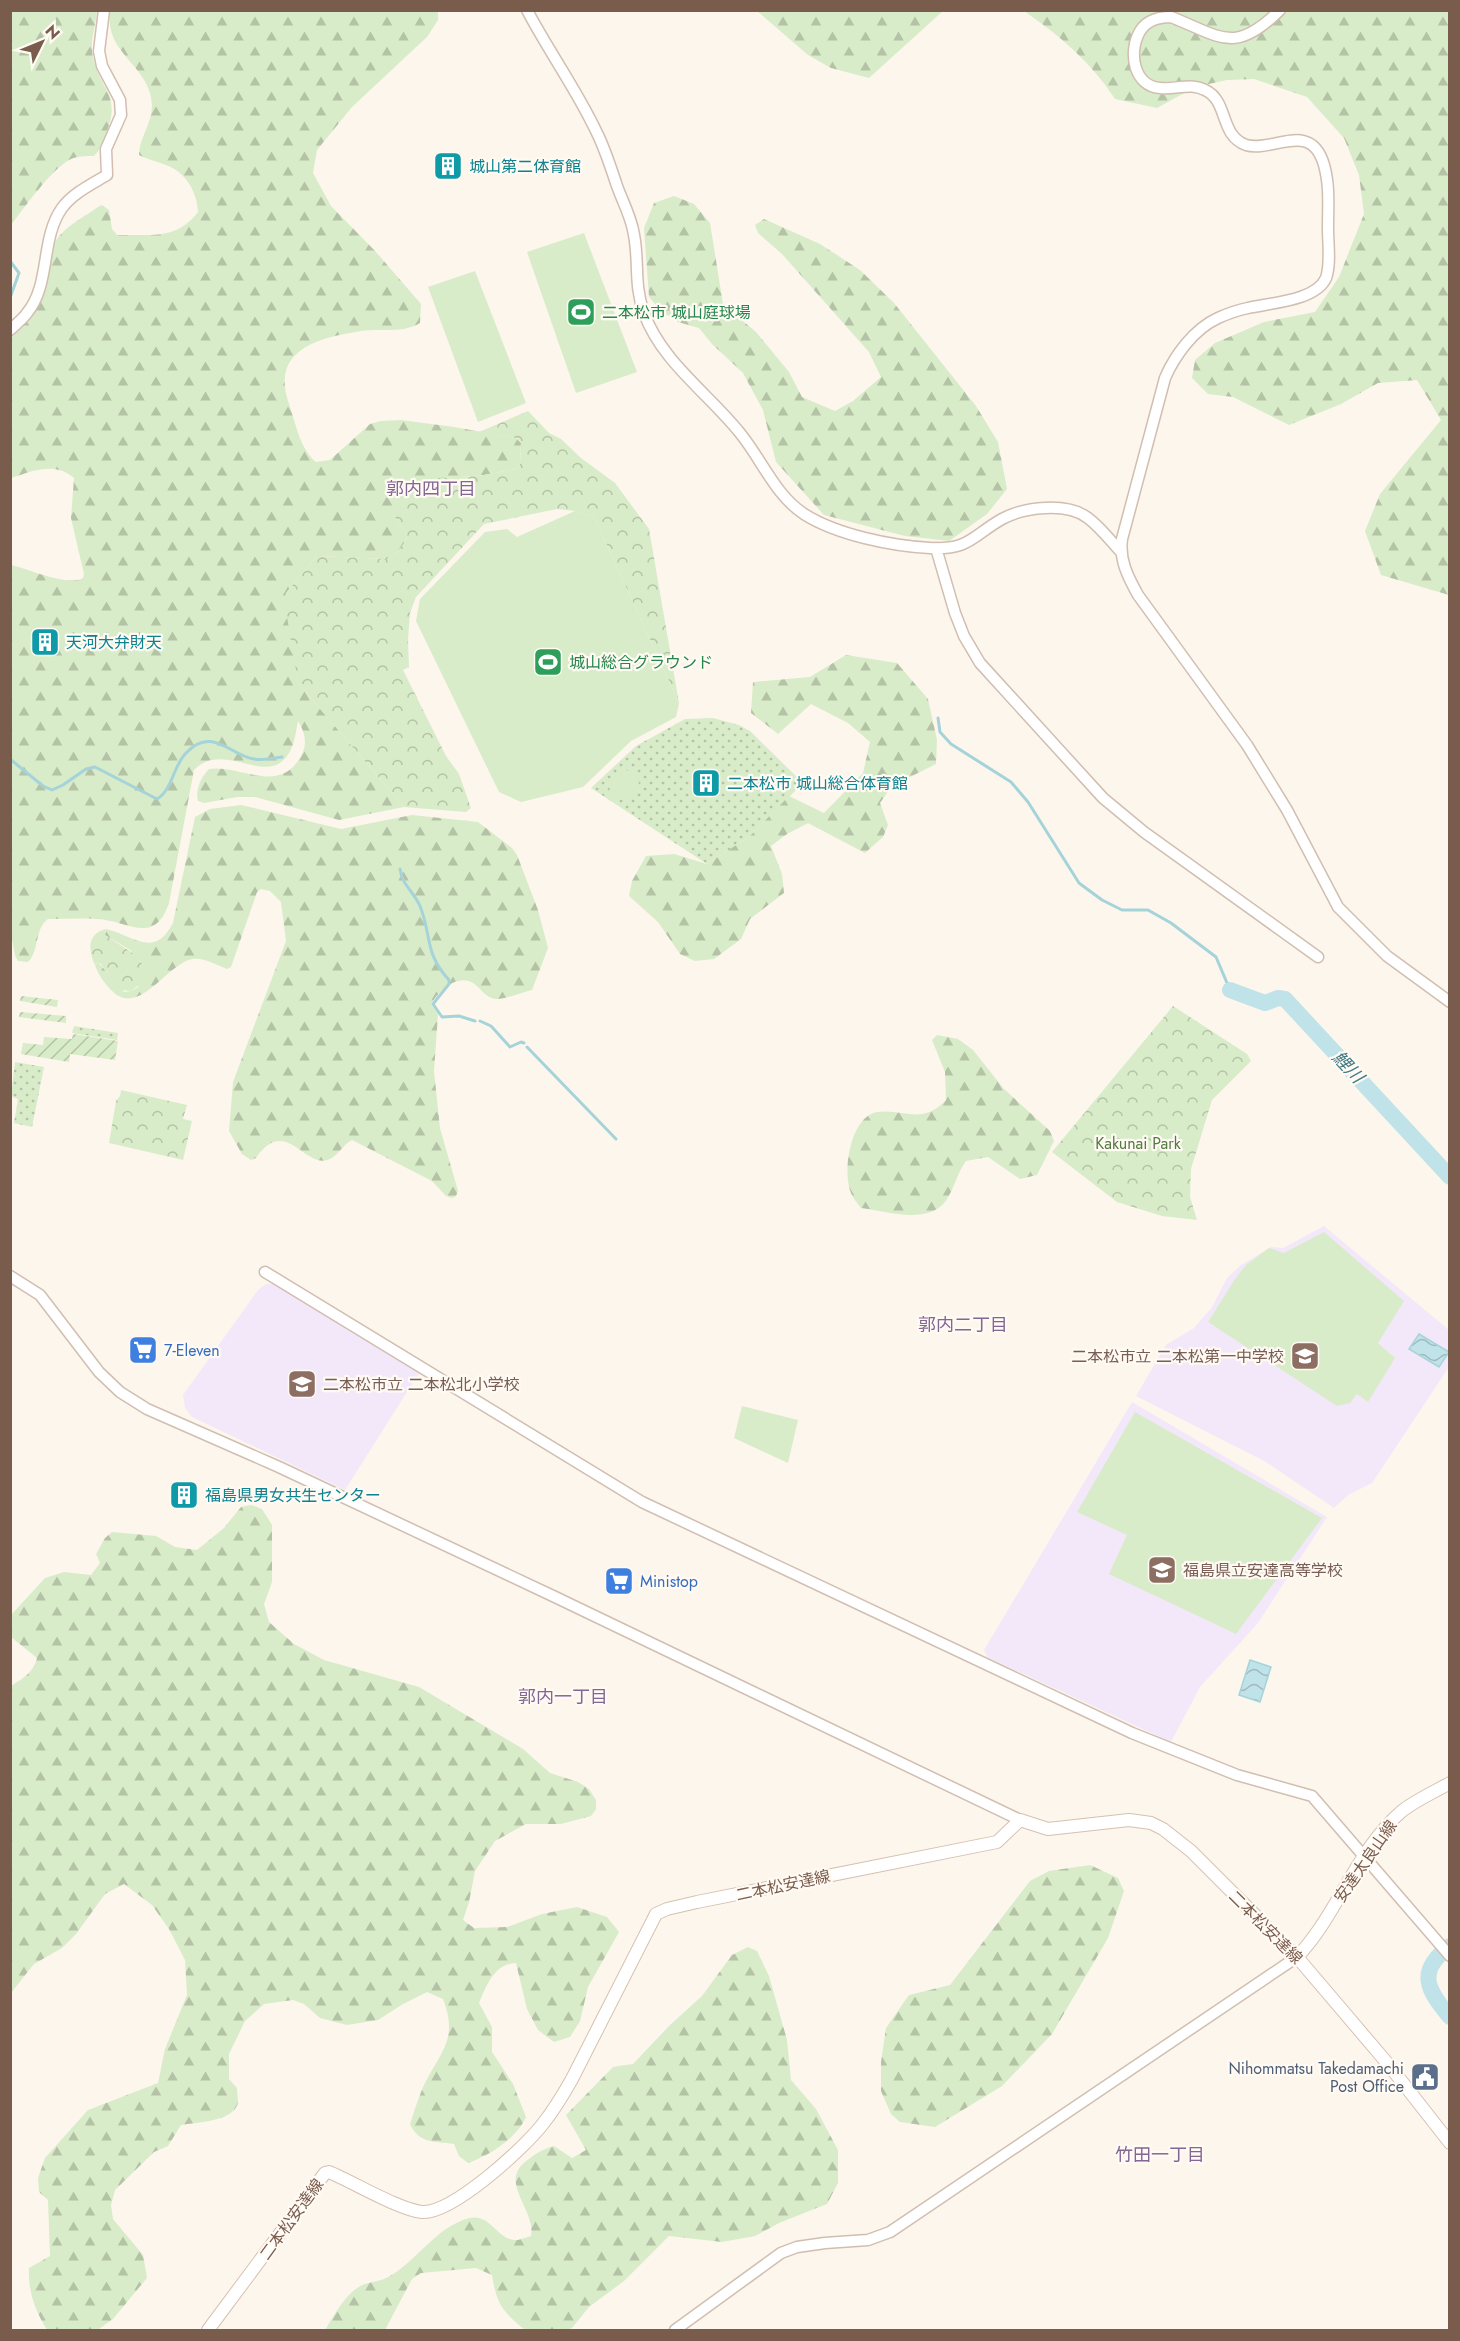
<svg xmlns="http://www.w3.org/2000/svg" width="1460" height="2341" font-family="Jost,'Noto Sans JP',sans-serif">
<defs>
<pattern id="grass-dots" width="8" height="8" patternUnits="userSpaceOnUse" patternTransform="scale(1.5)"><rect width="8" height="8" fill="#d8ecc9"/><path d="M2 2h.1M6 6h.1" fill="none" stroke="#b4c2a5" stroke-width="1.8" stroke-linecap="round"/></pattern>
<pattern id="forest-firs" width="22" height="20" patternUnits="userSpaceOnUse" patternTransform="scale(1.5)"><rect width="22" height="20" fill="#d8ecc9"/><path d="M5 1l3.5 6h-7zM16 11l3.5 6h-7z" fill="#b4c2a5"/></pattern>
<pattern id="park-crowns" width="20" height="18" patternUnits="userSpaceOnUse" patternTransform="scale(1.5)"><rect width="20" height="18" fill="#d8ecc9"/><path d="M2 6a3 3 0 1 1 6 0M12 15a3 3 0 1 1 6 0" fill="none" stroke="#b4c2a5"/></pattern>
<pattern id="garden-furrows" width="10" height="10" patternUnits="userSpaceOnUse" patternTransform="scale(1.5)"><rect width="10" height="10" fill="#d8ecc9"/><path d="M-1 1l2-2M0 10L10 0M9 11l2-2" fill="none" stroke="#b4c2a5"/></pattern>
<pattern id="water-waves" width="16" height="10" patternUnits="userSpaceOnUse" patternTransform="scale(1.5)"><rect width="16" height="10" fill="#bfe3e8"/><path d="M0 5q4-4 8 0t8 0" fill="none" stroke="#a0bbbe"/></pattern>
</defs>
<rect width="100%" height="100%" fill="#fdf6ec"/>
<!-- education -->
<path fill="#f3e8fa" d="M 1324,1226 L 1449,1330 L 1449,1367 L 1372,1483 L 1348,1495 L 1334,1508 L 1266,1462 L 1136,1396 L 1166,1345 L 1194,1328 L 1212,1307 L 1227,1278 L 1241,1265 L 1271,1247 L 1283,1248 Z
M 266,1284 L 277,1284 L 419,1373 L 345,1490 L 192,1417 L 185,1408 L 183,1395 L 258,1290 Z
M 1132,1402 L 1327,1517 L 1258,1623 L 1200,1687 L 1171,1742 L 987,1657 L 984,1650 Z"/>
<!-- grass -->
<path fill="url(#grass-dots)" d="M 713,718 L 739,725 L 750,731 L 803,783 L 750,836 L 707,864 L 591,788 L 636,746 L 685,719 Z
M 74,1026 L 118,1033 L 117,1040 L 72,1033 Z
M 15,1062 L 44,1067 L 32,1127 L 14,1123 L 18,1099 L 11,1096 Z"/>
<!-- forest -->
<path fill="url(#forest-firs)" d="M 11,11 L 97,11 C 96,26 89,42 93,57 C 100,90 121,94 107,131 C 104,141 101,149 94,156 C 86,156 78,156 71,159 C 52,168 25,207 11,225 Z
M 110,11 L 438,11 L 438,20 L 427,37 L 352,107 L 317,150 L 313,173 L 331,206 L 376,252 L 421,304 L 420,323 C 402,334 381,328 361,331 C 317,338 270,350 289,404 C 296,424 300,449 316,462 L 330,460 L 370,424 L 381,421 L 401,420 L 454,427 L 516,438 L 521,443 L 520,465 L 517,469 L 478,476 L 437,478 L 393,514 L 407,535 C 406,544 395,556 387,559 L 317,556 L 286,593 L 298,683 L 404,807 L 339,820 L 255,797 L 237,797 L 204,803 L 198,801 C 195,790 201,777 209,769 C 240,764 279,796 301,756 C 308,744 305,732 298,721 C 296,731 295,743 289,753 C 268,789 224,739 194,770 L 169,903 C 154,947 127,920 97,919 C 81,918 64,919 48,919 C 34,929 40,950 28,962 L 18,961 L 15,956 L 10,927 L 11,565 C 29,569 68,587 83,578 L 84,574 L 71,518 L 74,478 C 55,461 32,471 11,478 L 10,338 C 28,323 42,307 47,284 C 49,272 48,259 53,247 C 59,229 83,218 98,207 L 102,205 L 109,210 L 112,229 L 117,235 C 150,234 176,241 198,212 C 197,192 186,172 166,165 C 157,161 148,160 139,155 C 139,138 152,124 152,106 C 151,65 104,55 110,11 Z
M 757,11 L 943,11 L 869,78 L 831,68 L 808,55 Z
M 1024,11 L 1449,11 L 1449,595 L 1381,575 L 1365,531 L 1380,494 L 1441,420 L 1417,380 L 1378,383 L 1341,404 L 1289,425 L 1233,397 L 1208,394 L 1192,378 L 1195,360 L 1215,343 L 1264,322 L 1315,312 L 1339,277 L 1364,214 L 1359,175 L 1344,138 L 1307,97 L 1254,79 L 1227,80 L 1195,87 L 1157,108 L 1115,99 C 1091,62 1060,36 1024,11 Z
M 674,196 L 694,204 L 710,223 L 723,304 L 756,332 L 789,372 L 802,397 L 835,411 L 853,401 L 881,377 L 869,352 L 782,254 L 758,233 L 755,225 L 764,219 L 820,244 L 860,270 L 894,303 L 976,406 L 998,442 L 1007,489 L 987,514 L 949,541 L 905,536 L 824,515 L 776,462 L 763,410 L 743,373 L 712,344 L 699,328 L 678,322 L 661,311 L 649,297 L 644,228 L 654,203 Z
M 846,655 L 897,663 L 928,699 L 937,740 L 936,764 L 892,786 L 880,803 L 888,825 L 883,837 L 865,853 L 808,823 L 787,834 L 771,846 L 782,874 L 784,893 L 750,919 L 741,939 L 714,959 L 695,961 L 680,954 L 658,922 L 629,896 L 632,881 L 646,856 L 674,854 L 707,864 L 750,836 L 789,796 L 824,813 L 863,773 L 870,742 L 848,723 L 811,704 L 778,734 L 751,713 L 753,682 L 810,677 Z
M 241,805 L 341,829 L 412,815 L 478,822 L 512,848 L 517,855 L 538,910 L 548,948 L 532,990 C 523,992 503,1000 496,999 C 485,998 481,988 473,983 C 457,973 438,992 431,1004 L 438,1014 L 434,1071 L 440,1128 L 458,1191 L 456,1196 L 452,1198 L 446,1196 L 432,1181 L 352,1140 C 344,1144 338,1155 330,1159 C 305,1171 286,1114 256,1158 L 251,1160 L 242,1154 L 229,1131 L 233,1082 L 286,941 L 281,902 L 270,891 L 261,889 L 257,892 L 231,967 L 227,969 C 217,965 203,957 192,959 C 165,965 138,1020 110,989 C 103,981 98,974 95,965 L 98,962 L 124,992 L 131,991 L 138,987 L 143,964 L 130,950 L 105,935 L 106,929 C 135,936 154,959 173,923 L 195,817 L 210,809 Z
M 937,1035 L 958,1039 L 973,1050 L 1004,1089 L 1050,1131 L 1054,1141 L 1037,1175 L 1020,1179 L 988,1157 L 966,1161 C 957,1173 954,1190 945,1202 C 926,1225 886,1211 861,1208 C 858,1204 853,1198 851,1193 C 842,1172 850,1117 877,1112 C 904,1108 922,1126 946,1100 L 945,1072 L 932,1040 Z
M 251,1505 L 262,1509 L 272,1525 L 272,1582 L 264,1604 L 269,1622 L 294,1644 L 324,1660 L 419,1687 L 523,1749 L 550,1773 L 578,1782 L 589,1789 L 596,1800 L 596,1809 L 591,1816 L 561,1824 L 526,1824 L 495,1841 L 475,1871 L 469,1902 L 463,1920 L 474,1928 L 507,1927 L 542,1914 L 577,1907 L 607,1917 L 619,1932 L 588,1987 L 580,2021 L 570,2037 L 554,2042 L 538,2030 L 527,2009 L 516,1963 C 494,1964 487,1985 479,2003 L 492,2027 L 492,2052 L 513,2084 L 526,2117 C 516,2139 490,2155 468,2163 L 459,2156 L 454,2144 C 434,2141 419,2144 410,2124 C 414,2112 418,2099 423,2087 C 440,2052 459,2040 443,1999 L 427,1992 L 403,2004 L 378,2020 L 347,2025 L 320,2018 L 304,2004 L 293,2000 L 264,2004 L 245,2021 L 229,2054 L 229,2079 L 237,2088 C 237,2092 238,2099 238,2103 C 233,2122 197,2122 181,2125 L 168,2146 L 154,2152 L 115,2190 L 111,2205 L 113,2219 L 143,2255 L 147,2278 L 113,2319 L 99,2329 L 47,2330 C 35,2310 28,2292 29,2268 L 50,2256 L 48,2200 L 39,2192 L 38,2178 L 45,2158 L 88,2110 L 158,2083 L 165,2049 L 187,1995 L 185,1960 L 169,1929 L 152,1905 L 124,1884 L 105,1894 L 76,1934 L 62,1948 L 34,1964 L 11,1993 L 11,1686 C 22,1679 34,1672 37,1658 L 11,1637 L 11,1615 L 45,1578 L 64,1572 L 91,1575 L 100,1563 L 96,1554 L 105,1538 L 112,1532 L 156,1536 L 175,1547 L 197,1550 L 224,1528 L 241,1507 Z
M 1090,1865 L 1118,1878 L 1124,1891 L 1108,1938 L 1052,2034 L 1002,2086 L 935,2127 L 900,2122 L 891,2114 L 881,2091 L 881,2062 L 886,2028 L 909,1995 L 950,1985 L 1030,1881 L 1049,1871 Z
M 748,1947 L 757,1951 L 769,1976 L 787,2040 L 791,2080 L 816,2109 L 838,2150 L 838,2183 L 827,2204 L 779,2223 L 755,2236 L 722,2242 L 669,2236 L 624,2281 L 589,2307 L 572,2328 L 568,2330 L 525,2330 C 502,2311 497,2305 492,2275 L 476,2268 L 421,2273 L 412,2279 L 385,2330 L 325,2330 C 333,2317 340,2304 351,2293 C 364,2281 370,2284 384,2279 C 414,2266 435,2226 470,2218 C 491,2213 498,2242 518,2240 C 522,2239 527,2237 531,2236 C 536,2210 499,2183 525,2162 C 535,2154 542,2149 554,2146 L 572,2158 L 586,2150 L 566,2115 L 613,2067 L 633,2064 L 670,2025 L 702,1996 L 732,1955 Z"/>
<!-- park -->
<path fill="url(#park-crowns)" d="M 528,411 L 549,433 L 561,439 L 581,458 L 615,483 L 649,529 L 679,703 L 594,517 L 575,511 L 557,509 L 484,524 L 416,597 L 410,613 L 408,640 L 409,667 L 403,670 L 446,756 L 459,774 L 471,808 L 466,812 L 404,807 L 298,683 L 284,599 L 286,593 L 317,556 L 387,559 C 395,556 406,544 407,535 L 393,514 L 394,507 L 437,478 L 478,476 L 517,469 L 520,465 L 521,442 L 516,438 L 479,432 Z
M 106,929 L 105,935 L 137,956 L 149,974 L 148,978 L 131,991 L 120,990 L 100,963 L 96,963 L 95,965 C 88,951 87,933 106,929 Z
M 1173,1006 L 1247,1054 L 1251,1061 L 1212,1100 L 1191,1169 L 1190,1197 L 1197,1220 L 1162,1216 L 1117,1202 L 1052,1152 Z
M 121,1090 L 187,1105 L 183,1119 L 192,1121 L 183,1160 L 109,1143 L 116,1101 L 120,1096 Z"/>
<!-- garden -->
<path fill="url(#garden-furrows)" d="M 21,996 L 58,1000 L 57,1007 L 20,1001 Z
M 20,1012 L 66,1016 L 66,1023 L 19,1017 Z
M 73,1034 L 118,1041 L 115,1060 L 70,1054 L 69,1062 L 21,1054 L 23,1043 L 43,1045 L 44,1037 L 72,1039 Z"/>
<!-- pitch -->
<path fill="#d8ecc9" d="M 584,233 L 637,372 L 576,393 L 527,252 Z
M 475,271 L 526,403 L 478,422 L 428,287 Z
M 575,511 L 594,517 L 679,703 L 676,717 L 631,741 L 583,787 L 521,802 L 499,792 L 416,621 L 420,599 L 485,532 L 507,529 L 517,537 Z
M609 785a15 15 0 1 1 30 0a15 15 0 1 1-30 0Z
M 1324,1232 L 1404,1301 L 1378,1343 L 1395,1358 L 1368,1402 L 1357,1394 L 1350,1403 L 1337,1406 L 1208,1322 L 1235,1279 L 1246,1265 L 1269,1248 L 1284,1253 Z
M 742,1406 L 798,1420 L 788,1463 L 734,1438 Z
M 1135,1412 L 1322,1518 L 1236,1634 L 1109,1574 L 1127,1535 L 1077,1512 Z"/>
<!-- water -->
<path fill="url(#water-waves)" stroke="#a5d3da" stroke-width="1.5" d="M 1419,1334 L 1449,1352 L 1439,1367 L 1409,1349 Z
M 1250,1660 L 1271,1667 L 1260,1702 L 1239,1695 Z"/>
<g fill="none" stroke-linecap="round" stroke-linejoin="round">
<!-- stream -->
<path stroke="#a5d3da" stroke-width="3" d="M 10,261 L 19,273 L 10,298
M 938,718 L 940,732 L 951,744 L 1011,782 L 1028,802 L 1079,883 L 1102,900 L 1122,910 L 1148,910 L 1171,923 L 1216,957 L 1230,990
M 10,759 L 43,786 L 52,790 L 63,785 L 86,769 L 95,767 L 157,799 C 173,789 173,766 186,753 C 212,725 231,756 254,759 C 263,761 273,758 282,757
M 400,869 C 402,885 414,892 420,906 C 432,936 424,953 449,980 L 449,984 L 433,1004 L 442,1017 L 459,1016 L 475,1021
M 480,1021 L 491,1026 L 510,1047 L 521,1042 L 524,1043
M 527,1047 L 616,1139"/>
<!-- river -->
<path stroke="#bfe3e8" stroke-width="16" d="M 1230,990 L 1265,1003 L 1278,998 L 1285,999 L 1450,1177
M 1450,1946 C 1416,1971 1427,1990 1450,2017"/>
<!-- tertiary casing -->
<g stroke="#d1beb0" stroke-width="13">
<path id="tertiary" d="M 527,10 C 549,52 577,90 597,133 C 605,149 611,168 617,186 C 622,200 630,215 633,230 C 640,259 633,283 644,313 C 661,361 709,394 740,433 C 762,460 775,495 804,514 C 837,535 892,546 930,548 C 970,550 972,536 1002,519 C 1024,507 1067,502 1088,518 C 1100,527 1110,540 1120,551
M 1280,10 C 1234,55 1222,37 1171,17 C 1157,17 1144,21 1138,35 C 1129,54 1134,86 1160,88 C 1176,90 1190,82 1205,90 C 1229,101 1219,135 1246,145 C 1272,153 1311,119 1324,165 C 1330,186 1328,207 1328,228 C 1328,244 1331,264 1326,278 C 1316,301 1269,303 1248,308 C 1238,310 1227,314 1218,318 C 1194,329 1175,355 1165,378 L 1122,539 C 1119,560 1128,577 1138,595 L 1247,745 L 1287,810 L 1338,907 L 1387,956 L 1450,1002
M 10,330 C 16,324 23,319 27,313 C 51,284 40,239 62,208 C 73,193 92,184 107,175 L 106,149 L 121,115 L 120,100 L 102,66 L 99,51 L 104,10
M 936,548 L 955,613 L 964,636 L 980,663 L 1103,798 L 1144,832 L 1318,957
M 265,1272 L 642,1502 L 1132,1733 L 1237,1775 L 1312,1796 L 1450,1956
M 10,1276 L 40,1295 L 99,1372 L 120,1392 L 147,1409 L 279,1467 L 553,1596 L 1020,1820
M 675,2330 L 781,2253 L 797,2247 L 825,2243 L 868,2240 L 890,2232 L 1297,1957"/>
</g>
<!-- secondary casing -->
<g stroke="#d6c0b0" stroke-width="14">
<path id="secondary" d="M 1297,1957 C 1338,1914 1356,1850 1402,1811 C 1416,1800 1434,1792 1450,1783
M 208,2330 L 325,2173 L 329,2172 C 353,2182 400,2210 422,2212 C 452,2214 523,2149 542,2125 C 554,2110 563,2095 572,2079 L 656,1914 L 667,1909 L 697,1902 L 997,1842 L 1020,1820 L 1048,1829 L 1129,1820 L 1151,1823 L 1163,1829 L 1191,1851 L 1297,1957 L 1388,2064 L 1450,2143"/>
</g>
<!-- tertiary -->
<use href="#tertiary" stroke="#fff" stroke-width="10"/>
<!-- secondary -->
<use href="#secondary" stroke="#fff" stroke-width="12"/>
</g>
<!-- icons -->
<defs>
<g id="building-square" transform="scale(1.5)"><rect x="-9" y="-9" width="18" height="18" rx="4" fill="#0f9aa8" stroke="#fffaf3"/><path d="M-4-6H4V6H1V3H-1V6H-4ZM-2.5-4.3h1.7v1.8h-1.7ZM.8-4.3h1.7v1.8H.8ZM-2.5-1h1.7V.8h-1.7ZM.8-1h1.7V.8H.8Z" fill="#fff"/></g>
<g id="stadium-square" transform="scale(1.5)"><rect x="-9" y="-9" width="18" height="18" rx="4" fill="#2e9e5b" stroke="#fffaf3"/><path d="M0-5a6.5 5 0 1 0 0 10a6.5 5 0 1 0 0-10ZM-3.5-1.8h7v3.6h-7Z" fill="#fff"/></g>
<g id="supermarket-square" transform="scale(1.5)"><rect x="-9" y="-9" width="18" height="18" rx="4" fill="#3f7fe0" stroke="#fffaf3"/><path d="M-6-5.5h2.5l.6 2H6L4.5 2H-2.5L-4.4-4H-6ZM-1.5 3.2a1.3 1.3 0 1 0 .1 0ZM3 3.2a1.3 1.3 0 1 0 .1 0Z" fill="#fff"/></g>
<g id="school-square" transform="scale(1.5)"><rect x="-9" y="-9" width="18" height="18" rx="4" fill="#8d6e63" stroke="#fffaf3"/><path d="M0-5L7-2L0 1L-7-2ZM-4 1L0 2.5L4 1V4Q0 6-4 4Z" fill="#fff"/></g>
<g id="civic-square" transform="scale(1.5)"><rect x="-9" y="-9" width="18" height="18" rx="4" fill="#5c6f8a" stroke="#fffaf3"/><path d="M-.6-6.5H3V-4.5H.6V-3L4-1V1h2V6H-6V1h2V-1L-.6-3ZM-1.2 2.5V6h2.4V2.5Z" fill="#fff"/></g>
</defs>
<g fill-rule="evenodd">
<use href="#building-square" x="448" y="166"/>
<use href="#stadium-square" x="581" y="312"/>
<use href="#building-square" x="45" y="642"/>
<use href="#stadium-square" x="548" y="662"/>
<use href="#building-square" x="706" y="783"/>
<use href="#supermarket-square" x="143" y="1350"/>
<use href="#school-square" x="1305" y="1356"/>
<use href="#school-square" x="302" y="1384"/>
<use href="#building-square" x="184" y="1495"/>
<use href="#school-square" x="1162" y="1570"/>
<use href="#supermarket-square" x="619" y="1581"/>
<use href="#civic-square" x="1425" y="2077"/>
</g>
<g text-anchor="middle" stroke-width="4.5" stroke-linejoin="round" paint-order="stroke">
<!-- culture labels -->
<g font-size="16" fill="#0d838f" stroke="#fffaf3" text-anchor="start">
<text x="469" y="172">城山第二体育館</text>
<text x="66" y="648">天河大弁財天</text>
<text x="727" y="789">二本松市 城山総合体育館</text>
<text x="205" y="1501">福島県男女共生センター</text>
</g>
<!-- leisure labels -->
<g font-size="16" fill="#27864d" stroke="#fffaf3" text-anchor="start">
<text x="602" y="318">二本松市 城山庭球場</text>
<text x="569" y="668">城山総合グラウンド</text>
</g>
<!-- park labels -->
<g font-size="16" fill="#537a41" stroke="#fffaf3">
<text x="1138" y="1149">Kakunai Park</text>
</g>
<!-- shop labels -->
<g font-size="16" fill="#366cbe" stroke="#fffaf3" text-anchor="start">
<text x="164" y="1356">7-Eleven</text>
<text x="640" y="1587">Ministop</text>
</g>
<!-- education labels -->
<g font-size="16" fill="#785e54" stroke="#fffaf3" text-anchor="start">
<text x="1284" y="1362" text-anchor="end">二本松市立 二本松第一中学校</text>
<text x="323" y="1390">二本松市立 二本松北小学校</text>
<text x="1183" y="1576">福島県立安達高等学校</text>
</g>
<!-- street labels -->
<g font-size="16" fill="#7a5c4d" stroke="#fffaf3">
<text transform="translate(1365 1861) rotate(-55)" y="6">安達太良山線</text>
<text transform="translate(783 1885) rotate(-12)" y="6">二本松安達線</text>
<text transform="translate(1266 1927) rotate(45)" y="6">二本松安達線</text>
<text transform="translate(291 2219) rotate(-54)" y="6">二本松安達線</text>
</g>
<!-- service labels -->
<g font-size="16" fill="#4e5e75" stroke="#fffaf3" text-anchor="end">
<text x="1404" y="2074">Nihommatsu Takedamachi<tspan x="1404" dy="18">Post Office</tspan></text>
</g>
<!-- neighbourhood labels -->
<g font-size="18" fill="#846695" stroke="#fffaf3">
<text x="431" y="495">郭内四丁目</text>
<text x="963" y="1331">郭内二丁目</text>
<text x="563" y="1703">郭内一丁目</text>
<text x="1160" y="2161">竹田一丁目</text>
</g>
<!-- water labels -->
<g font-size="18" font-style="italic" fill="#437c86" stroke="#fffaf3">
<text transform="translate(1348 1067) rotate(47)" y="6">鯉川</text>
</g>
</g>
<!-- border -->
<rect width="1460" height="2341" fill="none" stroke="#7a5c4d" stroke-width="24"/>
<!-- north arrow -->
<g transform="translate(42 42) rotate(47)" stroke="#fffaf3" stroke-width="4.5" paint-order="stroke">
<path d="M0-4.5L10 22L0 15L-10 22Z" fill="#7a5c4d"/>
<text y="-9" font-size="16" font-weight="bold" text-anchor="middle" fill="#7a5c4d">N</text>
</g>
</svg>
